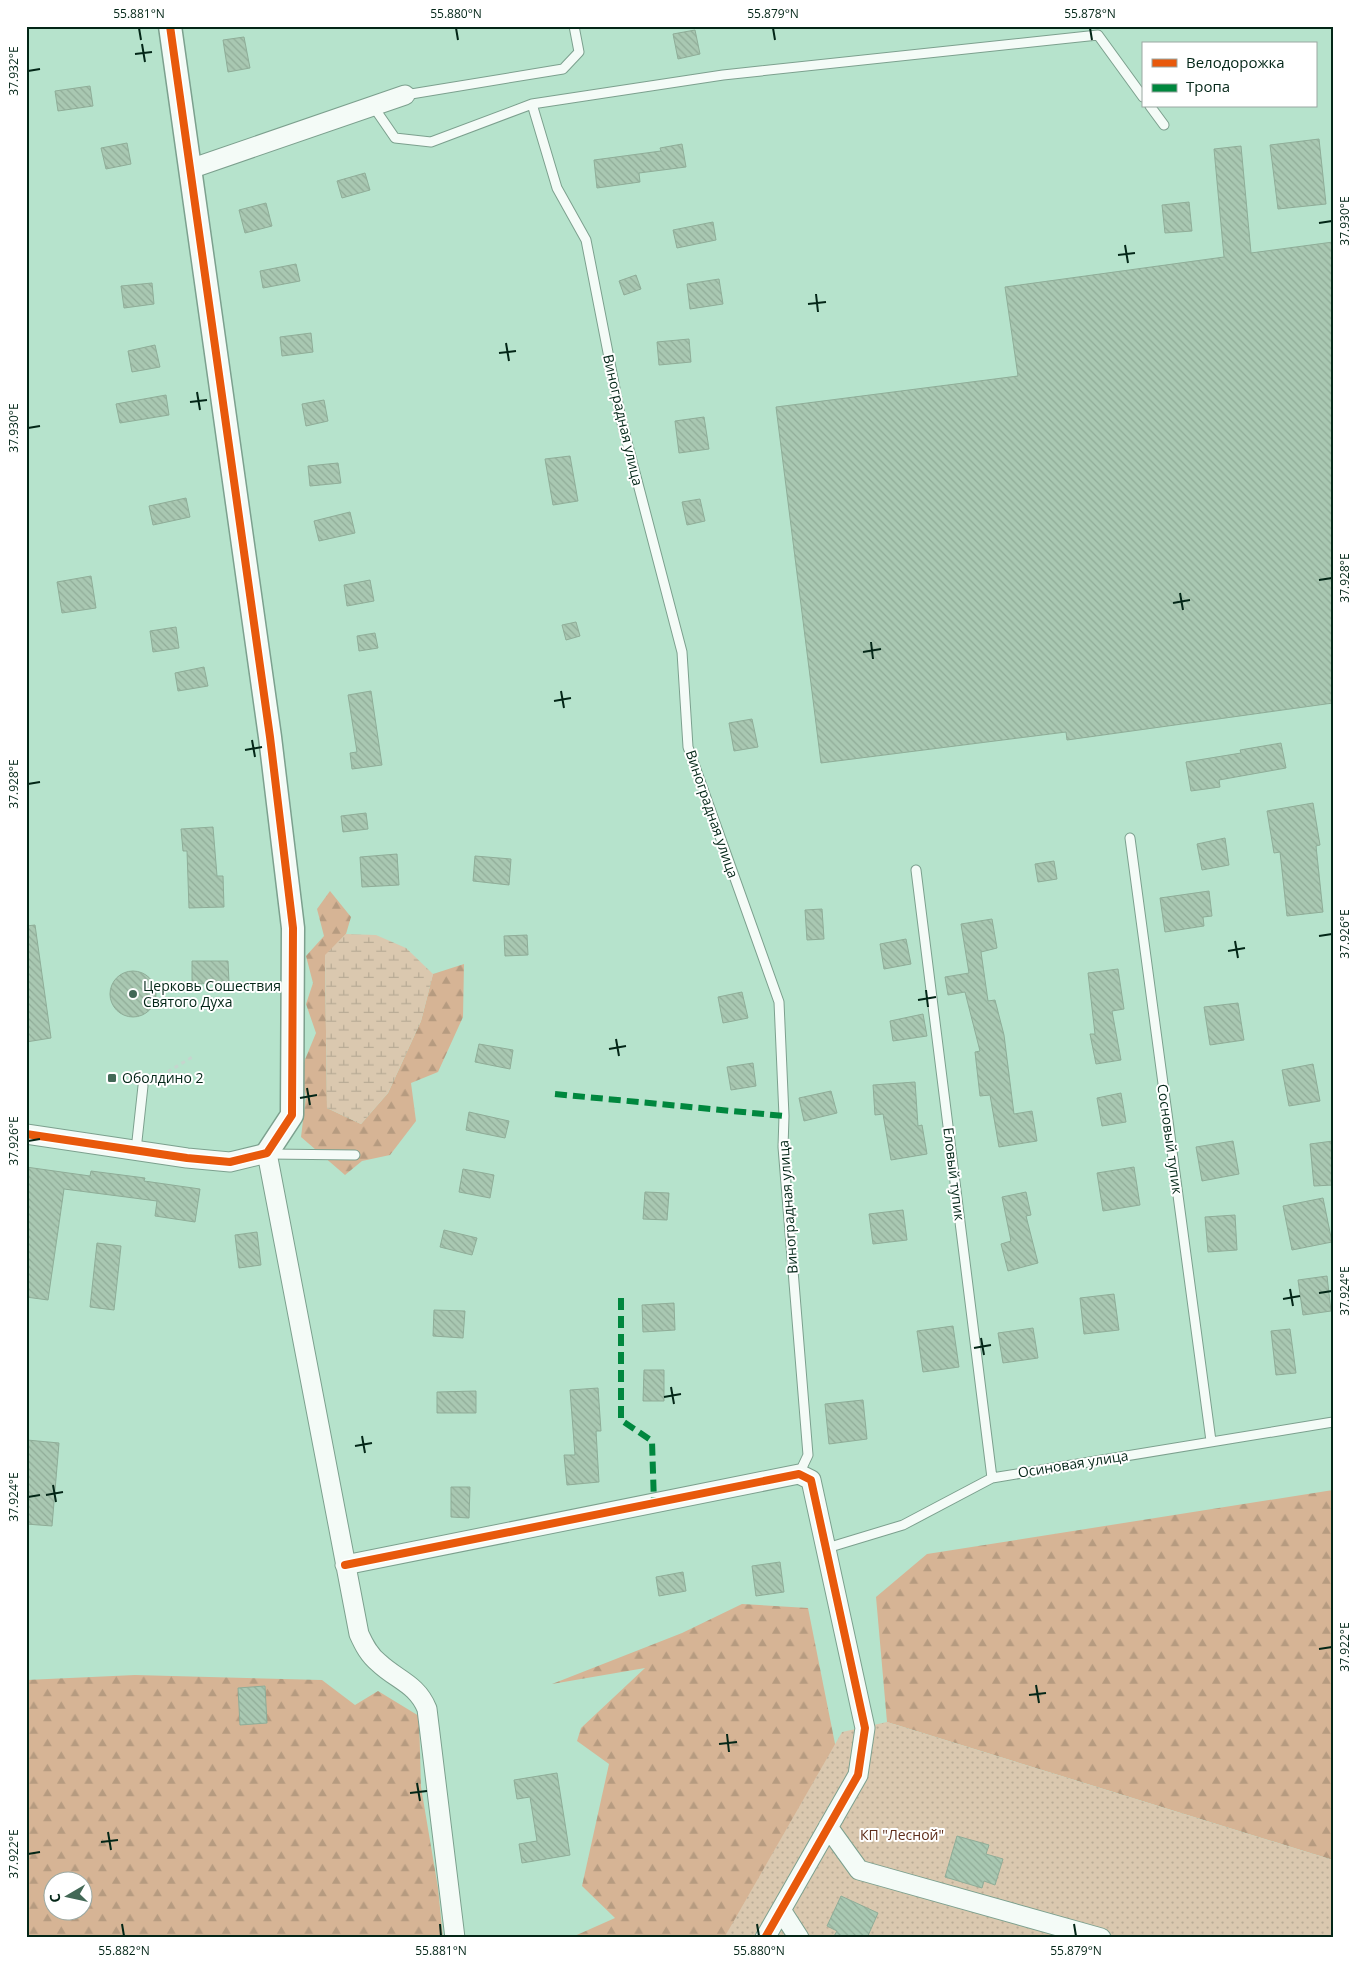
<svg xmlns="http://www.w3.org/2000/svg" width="1359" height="1964" font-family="'Open Sans',sans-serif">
<defs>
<pattern id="forest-firs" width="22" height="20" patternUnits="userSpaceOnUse" patternTransform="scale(1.25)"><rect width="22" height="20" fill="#d6b495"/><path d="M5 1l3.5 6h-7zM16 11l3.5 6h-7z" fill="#b69b80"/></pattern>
<pattern id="wetland-marsh" width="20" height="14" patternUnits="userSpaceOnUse" patternTransform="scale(1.25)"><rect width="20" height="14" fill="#dac8af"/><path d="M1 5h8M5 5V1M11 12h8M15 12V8" fill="none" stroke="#b9ac96"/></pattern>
<pattern id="garden-dots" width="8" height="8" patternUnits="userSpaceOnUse" patternTransform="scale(1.25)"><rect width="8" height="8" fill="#dac8af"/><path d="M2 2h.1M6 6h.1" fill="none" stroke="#b9ac96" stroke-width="1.8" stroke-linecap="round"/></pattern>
<pattern id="building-back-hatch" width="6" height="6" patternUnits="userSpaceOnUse" patternTransform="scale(1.25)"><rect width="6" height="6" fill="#a9c8b2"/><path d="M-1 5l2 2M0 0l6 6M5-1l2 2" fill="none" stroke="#90ac98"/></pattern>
</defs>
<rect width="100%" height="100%" fill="#b6e3cc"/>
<!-- forest -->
<path fill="url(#forest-firs)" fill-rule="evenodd" d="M 330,891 L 351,917 L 346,934 L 325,956 L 327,1108 L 361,1124 L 388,1093 L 421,1021 L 433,974 L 464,964 L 463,1017 L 438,1072 L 411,1083 L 416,1121 L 390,1155 L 362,1161 L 345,1175 L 301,1137 L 306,1096 L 299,1074 L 316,1033 L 306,1004 L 313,983 L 306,956 L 324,936 L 317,909 Z
M 1333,1490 L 1333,1860 L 887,1722 L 876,1597 L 927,1554 Z
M 742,1604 L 808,1608 L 842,1779 L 741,1938 L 570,1938 L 615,1918 L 582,1886 L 609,1764 L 577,1741 L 581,1728 L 645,1668 L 552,1684 L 682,1633 Z
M 135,1675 L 322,1680 L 355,1705 L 378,1691 L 419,1716 L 421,1787 L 438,1888 L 443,1938 L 26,1938 L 26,1680 ZM 52,1882 L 82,1882 L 82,1912 L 52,1912 Z"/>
<!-- wetland -->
<path fill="url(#wetland-marsh)" d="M 346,934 L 376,935 L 406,948 L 433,974 L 421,1021 L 388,1093 L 361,1124 L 327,1108 L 325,955 Z"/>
<!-- garden -->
<path fill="url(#garden-dots)" d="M 887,1722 L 1333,1860 L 1333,1938 L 724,1938 L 842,1732 Z"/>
<!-- building -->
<path fill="url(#building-back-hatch)" stroke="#8fad98" d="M 695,30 L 700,54 L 678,59 L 673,34 Z
M 244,37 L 250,68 L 228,72 L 223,40 Z
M 90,86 L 93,106 L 58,111 L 55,91 Z
M 1319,139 L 1326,204 L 1278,209 L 1270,145 Z
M 127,143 L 131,164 L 106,169 L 101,148 Z
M 682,144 L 686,167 L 639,173 L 640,182 L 597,188 L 594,160 L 661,151 L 660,148 Z
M 1241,146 L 1251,253 L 1333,242 L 1333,703 L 1067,740 L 1066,732 L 821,763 L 776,407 L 1018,376 L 1005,287 L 1224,257 L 1214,149 Z
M 365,173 L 370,190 L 342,198 L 337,181 Z
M 1189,202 L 1192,231 L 1165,233 L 1162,205 Z
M 266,203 L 272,226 L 245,233 L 239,210 Z
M 713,222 L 716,240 L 677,248 L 673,230 Z
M 296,264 L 300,281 L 263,288 L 260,271 Z
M 636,275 L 641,289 L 624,295 L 619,281 Z
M 719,279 L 723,304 L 690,309 L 687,284 Z
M 152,283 L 154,304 L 124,308 L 121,286 Z
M 311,333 L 313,352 L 282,356 L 280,337 Z
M 689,339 L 691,362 L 659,365 L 657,342 Z
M 155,345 L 160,367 L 132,372 L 128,351 Z
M 166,395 L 169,415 L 120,423 L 116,404 Z
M 324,400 L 328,421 L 306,426 L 302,404 Z
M 704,417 L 709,449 L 679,453 L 675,421 Z
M 570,456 L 578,501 L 553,505 L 545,459 Z
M 338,463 L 341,483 L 310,486 L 308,466 Z
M 186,498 L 190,517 L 153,525 L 149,506 Z
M 700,499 L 705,521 L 687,525 L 682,502 Z
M 350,512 L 355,533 L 319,541 L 314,521 Z
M 91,576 L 96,608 L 62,613 L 57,582 Z
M 370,580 L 374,601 L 347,606 L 344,585 Z
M 576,622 L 580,636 L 566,640 L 562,625 Z
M 176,627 L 179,648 L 153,652 L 150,631 Z
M 375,633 L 378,648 L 359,651 L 357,636 Z
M 204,667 L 208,686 L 178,691 L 175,673 Z
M 371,691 L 382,765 L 352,769 L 350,753 L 357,752 L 348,695 Z
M 752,719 L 758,747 L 734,751 L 729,723 Z
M 1281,743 L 1286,768 L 1219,780 L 1220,787 L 1191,791 L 1186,762 L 1241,753 L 1240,750 Z
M 1313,803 L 1320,845 L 1316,846 L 1323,912 L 1287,916 L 1280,852 L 1274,853 L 1267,811 Z
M 366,813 L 368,829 L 343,832 L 341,816 Z
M 213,827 L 217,876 L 223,876 L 224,907 L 189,908 L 187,851 L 183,851 L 181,829 Z
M 1225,838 L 1229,865 L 1202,870 L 1197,844 Z
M 397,854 L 399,885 L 362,887 L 360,857 Z
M 475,856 L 511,859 L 509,885 L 473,881 Z
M 1054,861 L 1057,879 L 1038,882 L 1035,864 Z
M 1209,891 L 1212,916 L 1203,917 L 1204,926 L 1165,932 L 1160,898 Z
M 822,909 L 824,939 L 807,940 L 805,910 Z
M 992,919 L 997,948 L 981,952 L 988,1001 L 995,1000 L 1004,1035 L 1014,1114 L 1032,1111 L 1037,1141 L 999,1147 L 990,1095 L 980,1096 L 975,1052 L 980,1051 L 965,992 L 948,995 L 945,977 L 969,973 L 961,924 Z
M 35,925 L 51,1038 L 26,1042 L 26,926 Z
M 527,935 L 528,955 L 505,956 L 504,936 Z
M 906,939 L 911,964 L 884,969 L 880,944 Z
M 192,961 L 228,961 L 229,983 L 192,984 Z
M 1118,969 L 1124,1009 L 1112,1011 L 1121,1060 L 1096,1064 L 1090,1034 L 1095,1034 L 1088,973 Z
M110 994a23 23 0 1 1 46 0a23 23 0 1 1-46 0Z
M 742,992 L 748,1018 L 723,1023 L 718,997 Z
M 1238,1003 L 1244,1040 L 1210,1045 L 1204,1007 Z
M 923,1014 L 927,1036 L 893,1041 L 890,1021 Z
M 479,1044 L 513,1050 L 510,1069 L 475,1062 Z
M 753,1063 L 756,1086 L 731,1090 L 727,1067 Z
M 1313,1064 L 1320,1101 L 1289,1106 L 1282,1070 Z
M 915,1082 L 918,1126 L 922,1125 L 927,1154 L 891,1160 L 883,1114 L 875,1115 L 873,1085 Z
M 831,1091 L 837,1113 L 804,1121 L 799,1098 Z
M 1121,1093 L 1126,1122 L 1102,1126 L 1097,1098 Z
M 469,1112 L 509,1121 L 505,1138 L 466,1130 Z
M 1233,1141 L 1239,1174 L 1202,1181 L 1196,1147 Z
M 1333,1141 L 1333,1185 L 1314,1186 L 1310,1144 Z
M 26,1167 L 90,1176 L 91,1171 L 145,1178 L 144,1181 L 200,1189 L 195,1222 L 155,1216 L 157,1201 L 64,1189 L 48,1300 L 26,1297 Z
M 1134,1167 L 1140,1205 L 1103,1211 L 1097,1173 Z
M 463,1169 L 494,1175 L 490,1198 L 459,1192 Z
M 645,1192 L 669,1193 L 667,1220 L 643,1219 Z
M 1026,1192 L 1031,1215 L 1026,1216 L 1038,1263 L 1008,1271 L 1001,1244 L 1011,1241 L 1002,1197 Z
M 1323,1198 L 1332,1242 L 1292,1250 L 1283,1206 Z
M 903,1210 L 907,1240 L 873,1244 L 869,1214 Z
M 1235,1215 L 1237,1250 L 1208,1252 L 1205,1217 Z
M 444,1230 L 477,1238 L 472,1255 L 440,1247 Z
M 257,1232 L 261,1265 L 239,1268 L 235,1235 Z
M 97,1243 L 121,1246 L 114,1310 L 90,1307 Z
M 1327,1276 L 1331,1311 L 1303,1315 L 1298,1280 Z
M 1114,1294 L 1119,1330 L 1084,1334 L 1080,1298 Z
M 674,1303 L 675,1330 L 643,1332 L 642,1305 Z
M 434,1310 L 465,1311 L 463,1338 L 433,1336 Z
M 953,1326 L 959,1367 L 923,1372 L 917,1331 Z
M 1033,1328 L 1038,1358 L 1003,1363 L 998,1333 Z
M 1290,1329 L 1296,1373 L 1276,1375 L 1271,1331 Z
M 644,1370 L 664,1370 L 664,1401 L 643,1401 Z
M 598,1388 L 601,1431 L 596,1431 L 599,1482 L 567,1485 L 564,1455 L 575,1455 L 570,1390 Z
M 476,1391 L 476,1413 L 437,1413 L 437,1392 Z
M 863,1400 L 867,1439 L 829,1444 L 825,1404 Z
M 27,1440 L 59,1443 L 52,1526 L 26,1524 Z
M 451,1487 L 470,1487 L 469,1518 L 451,1517 Z
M 780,1562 L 784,1592 L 756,1596 L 752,1566 Z
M 683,1572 L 686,1591 L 659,1596 L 656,1577 Z
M 265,1686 L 267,1723 L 240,1725 L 238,1688 Z
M 557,1773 L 570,1855 L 522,1863 L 519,1844 L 537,1841 L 530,1797 L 517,1799 L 514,1780 Z
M 957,1836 L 989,1845 L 986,1854 L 1003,1859 L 995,1885 L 984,1881 L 982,1888 L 945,1877 Z
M 841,1896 L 878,1913 L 867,1938 L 833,1938 L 837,1931 L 827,1926 Z"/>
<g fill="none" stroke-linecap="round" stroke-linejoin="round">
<!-- service casing -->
<g stroke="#7ca08e" stroke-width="11">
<path id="service" d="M 405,95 L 563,69 L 579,52 L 574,26
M 532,104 L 557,188 L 586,240 L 621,419 L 682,652 L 688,747 L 779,1002 L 784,1116 L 783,1147 L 808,1455 L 799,1474
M 373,106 L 395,138 L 431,142 L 532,104 L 723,75 L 1098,35 L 1143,97
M 1150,106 L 1164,125
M 1130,838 L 1211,1441
M 916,870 L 992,1478
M 136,1150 L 143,1086
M 269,1154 L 355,1155
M 827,1548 L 903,1525 L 992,1478 L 1333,1422"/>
</g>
<!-- minor casing -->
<g stroke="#7ca08e" stroke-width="21">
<path id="minor" d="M 190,169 L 405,95
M 26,1134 L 187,1158 L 230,1162 L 267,1153 L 359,1634 C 364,1645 369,1655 379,1663 C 397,1680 417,1684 427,1709 L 455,1938
M 345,1565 L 799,1474 L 811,1480 L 865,1728 L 858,1775 L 765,1938
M 828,1827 L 859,1870 L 1101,1938
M 781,1910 L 799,1938"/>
</g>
<!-- tertiary casing -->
<g stroke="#7ca08e" stroke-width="25">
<path id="tertiary" d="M 170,26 L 270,737 L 293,928 L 292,1115 L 267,1153"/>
</g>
<!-- path -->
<path stroke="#c6d5ce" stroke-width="3" stroke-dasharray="4 4" stroke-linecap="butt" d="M 154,1080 L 194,1056"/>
<!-- service -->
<use href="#service" stroke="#f4fbf7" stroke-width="9"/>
<!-- minor -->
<use href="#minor" stroke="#f4fbf7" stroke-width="19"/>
<!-- tertiary -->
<use href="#tertiary" stroke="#f4fbf7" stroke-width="22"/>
<!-- quiet -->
<path stroke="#00873e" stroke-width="6" stroke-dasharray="12 6" stroke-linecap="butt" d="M 555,1094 L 784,1116
M 621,1298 L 621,1420 L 652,1441 L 654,1503"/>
<!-- cycleway casing -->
<g stroke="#fff" stroke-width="11">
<path id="cycleway" d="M 26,1134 L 187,1158 L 230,1162 L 267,1153 L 292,1115 L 293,928 L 270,737 L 170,26
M 345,1565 L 799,1474 L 811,1480 L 865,1728 L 858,1775 L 765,1938"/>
</g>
<!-- cycleway -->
<use href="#cycleway" stroke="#e8590c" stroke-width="8"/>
</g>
<!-- ticks -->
<path fill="none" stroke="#032617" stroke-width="2" d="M 139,28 L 141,40M 456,28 L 458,40M 773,28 L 775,40M 1090,28 L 1092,40M 142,44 L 145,62M 135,54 L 152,52M 28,71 L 40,69M 1319,223 L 1332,221M 1125,245 L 1128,263M 1118,255 L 1135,253M 816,294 L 818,312M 808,304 L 826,302M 506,343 L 509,361M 499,353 L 516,351M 197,392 L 200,410M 190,402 L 207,400M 28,428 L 40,426M 1319,580 L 1332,578M 1180,593 L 1183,610M 1173,603 L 1190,600M 871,642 L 873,659M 863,652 L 881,649M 561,691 L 564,708M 554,701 L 571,698M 252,740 L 255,757M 245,750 L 262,747M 28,784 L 40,782M 1319,936 L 1332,934M 1235,941 L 1238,958M 1228,951 L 1245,948M 926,990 L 928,1007M 918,1000 L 936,997M 616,1039 L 619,1056M 609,1049 L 626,1046M 307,1088 L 310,1105M 300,1098 L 317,1095M 28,1141 L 40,1139M 1290,1289 L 1293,1306M 1319,1293 L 1332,1291M 1283,1299 L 1300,1296M 981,1338 L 984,1355M 974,1348 L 991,1345M 671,1387 L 674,1404M 664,1397 L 681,1394M 362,1436 L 365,1453M 355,1446 L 372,1443M 53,1485 L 56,1502M 46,1495 L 63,1492M 28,1497 L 40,1495M 1319,1649 L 1332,1647M 1036,1685 L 1039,1703M 1029,1695 L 1046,1693M 727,1734 L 729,1752M 719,1744 L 737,1742M 417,1783 L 420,1801M 410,1793 L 427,1791M 108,1832 L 111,1850M 101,1842 L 118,1840M 28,1854 L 40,1852M 122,1924 L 124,1936M 440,1924 L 441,1936M 757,1924 L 759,1936M 1074,1924 L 1076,1936"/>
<!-- markers -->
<g fill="#426856" stroke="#fff" stroke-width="2">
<circle cx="133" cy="994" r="5"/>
<rect x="107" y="1073" width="10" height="10" rx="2.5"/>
</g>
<g text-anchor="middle" stroke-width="4" stroke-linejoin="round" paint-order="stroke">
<!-- street labels -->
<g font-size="14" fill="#032617" stroke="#fff">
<text transform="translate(623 420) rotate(77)" y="5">Виноградная улица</text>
<text transform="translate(712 814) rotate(71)" y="5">Виноградная улица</text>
<text transform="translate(1170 1139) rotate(82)" y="5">Сосновый тупик</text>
<text transform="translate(954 1174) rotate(83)" y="5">Еловый тупик</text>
<text transform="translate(788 1207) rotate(-94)" y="5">Виноградная улица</text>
<text transform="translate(1073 1464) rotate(-9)" y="5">Осиновая улица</text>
</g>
<!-- poi labels -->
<g font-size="14" fill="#032617" stroke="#fff" text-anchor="start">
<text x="143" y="991">Церковь Сошествия<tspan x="143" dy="16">Святого Духа</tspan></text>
<text x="122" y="1083">Оболдино 2</text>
</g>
<!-- park labels -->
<g font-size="14" fill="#5d2c19" stroke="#fff">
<text x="902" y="1840">КП "Лесной"</text>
</g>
</g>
<!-- border -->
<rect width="1359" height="1964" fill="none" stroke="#ffffff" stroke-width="55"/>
<!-- legend -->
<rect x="1142" y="42" width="175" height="65" fill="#ffffff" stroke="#9aa8a2"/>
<rect x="1152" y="59" width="25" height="8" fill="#e8590c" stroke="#9aa8a2"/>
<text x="1186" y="68" font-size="15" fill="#032617">Велодорожка</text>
<rect x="1152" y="84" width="25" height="8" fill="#00873e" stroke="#9aa8a2"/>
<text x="1186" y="92" font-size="15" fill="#032617">Тропа</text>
<!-- north arrow -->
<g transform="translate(68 1896) rotate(261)"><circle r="24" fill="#ffffff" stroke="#9aa8a2"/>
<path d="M0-4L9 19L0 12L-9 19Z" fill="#426856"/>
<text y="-8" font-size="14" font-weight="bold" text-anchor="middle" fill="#032617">С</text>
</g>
<rect x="28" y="28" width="1304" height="1908" fill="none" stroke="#032617" stroke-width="2"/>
<g font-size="12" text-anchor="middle" fill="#032617">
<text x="139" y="18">55.881°N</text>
<text x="456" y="18">55.880°N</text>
<text x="773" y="18">55.879°N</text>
<text x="1090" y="18">55.878°N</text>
<text transform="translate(14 71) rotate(-90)" y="4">37.932°E</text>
<text transform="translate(1345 221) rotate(-90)" y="4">37.930°E</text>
<text transform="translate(14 428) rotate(-90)" y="4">37.930°E</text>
<text transform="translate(1345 578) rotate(-90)" y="4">37.928°E</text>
<text transform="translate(14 784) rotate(-90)" y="4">37.928°E</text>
<text transform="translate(1345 934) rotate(-90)" y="4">37.926°E</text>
<text transform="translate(14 1141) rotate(-90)" y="4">37.926°E</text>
<text transform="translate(1345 1291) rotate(-90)" y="4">37.924°E</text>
<text transform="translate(14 1497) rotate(-90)" y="4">37.924°E</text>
<text transform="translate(1345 1647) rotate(-90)" y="4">37.922°E</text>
<text transform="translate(14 1854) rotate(-90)" y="4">37.922°E</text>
<text x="124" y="1955">55.882°N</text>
<text x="441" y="1955">55.881°N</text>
<text x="759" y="1955">55.880°N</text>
<text x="1076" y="1955">55.879°N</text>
</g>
</svg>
